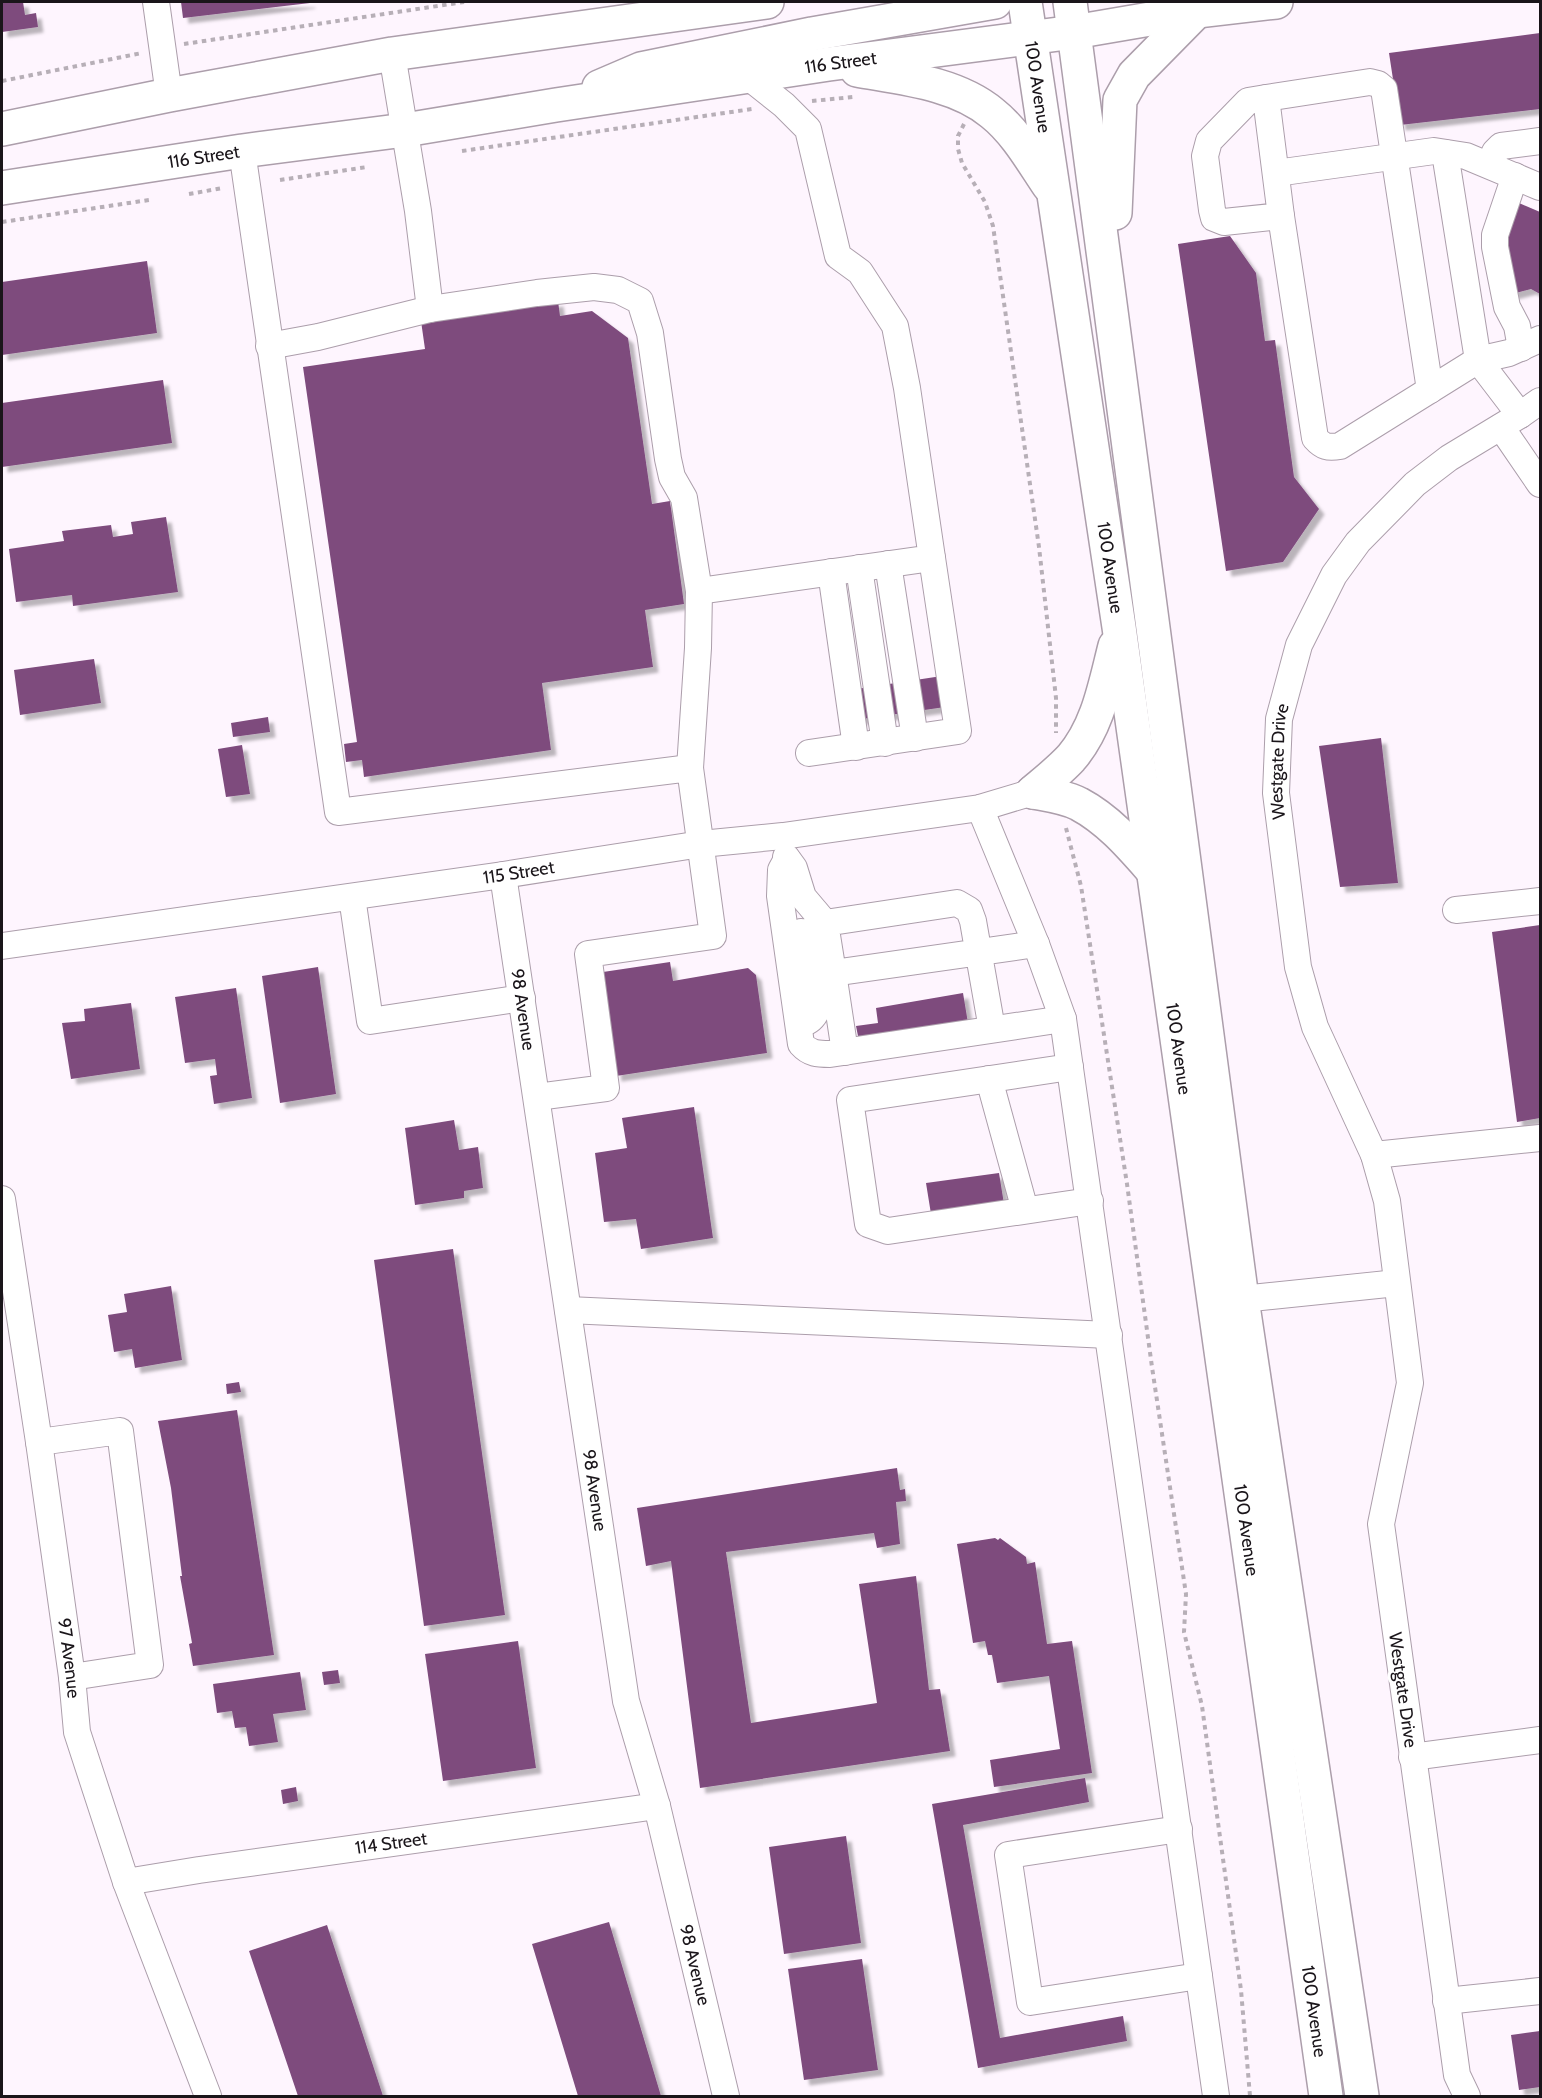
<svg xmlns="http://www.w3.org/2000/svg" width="1542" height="2098" font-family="Cabin,sans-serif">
<defs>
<filter id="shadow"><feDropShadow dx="5.5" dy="5.5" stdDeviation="1.5" flood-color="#0004"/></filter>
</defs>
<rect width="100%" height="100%" fill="#fef5fe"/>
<!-- building -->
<path fill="#7e4b7d" filter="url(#shadow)" d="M 2,2 L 23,2 L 25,15 L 36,13 L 38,27 L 2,32 Z
M 181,2 L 310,2 L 310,3 L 183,18 Z
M 1540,33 L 1540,109 L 1400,125 L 1389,53 Z
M 1519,203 L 1540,212 L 1540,294 L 1531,289 L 1512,294 L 1503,244 Z
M 1230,236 L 1256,273 L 1265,341 L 1275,340 L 1294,477 L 1319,509 L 1283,562 L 1226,571 L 1178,244 Z
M 147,261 L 157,333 L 2,355 L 2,282 Z
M 558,301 L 560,316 L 592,311 L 628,338 L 652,504 L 670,501 L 684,604 L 645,610 L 653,667 L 542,683 L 551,750 L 364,777 L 362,760 L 346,762 L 344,744 L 357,742 L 303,367 L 425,349 L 421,321 Z
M 163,380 L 172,443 L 2,467 L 2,403 Z
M 166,517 L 178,592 L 73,606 L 72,595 L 16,602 L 9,549 L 64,541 L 62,531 L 111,525 L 113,537 L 133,534 L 131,522 Z
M 94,659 L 101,703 L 20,715 L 14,670 Z
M 955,674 L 959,705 L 848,721 L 843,691 Z
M 268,717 L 270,732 L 233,737 L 231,723 Z
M 1381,738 L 1398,883 L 1340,887 L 1319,746 Z
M 242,745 L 250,794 L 226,797 L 218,749 Z
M 1540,925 L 1540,1118 L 1517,1122 L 1492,932 Z
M 670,962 L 673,981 L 748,968 L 756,975 L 767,1053 L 616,1076 L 603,972 Z
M 318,967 L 336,1094 L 280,1103 L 262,976 Z
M 236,988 L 252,1098 L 214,1104 L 210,1076 L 217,1075 L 215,1059 L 185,1063 L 175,997 Z
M 963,993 L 969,1029 L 860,1046 L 856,1026 L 878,1023 L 876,1008 Z
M 131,1003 L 140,1069 L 71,1079 L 62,1023 L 85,1021 L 84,1009 Z
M 694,1107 L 713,1238 L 641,1249 L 636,1219 L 604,1222 L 595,1153 L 627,1148 L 622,1118 Z
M 454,1120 L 459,1150 L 478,1147 L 483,1188 L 464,1191 L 464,1198 L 415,1205 L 405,1128 Z
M 999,1173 L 1004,1204 L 931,1214 L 926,1183 Z
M 453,1249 L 505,1615 L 424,1626 L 374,1260 Z
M 171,1286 L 182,1360 L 135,1368 L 132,1349 L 114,1352 L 108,1315 L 127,1312 L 124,1294 Z
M 239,1382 L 241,1392 L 227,1394 L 226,1384 Z
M 237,1410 L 274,1655 L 193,1666 L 189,1644 L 192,1643 L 180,1576 L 182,1576 L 171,1488 L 158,1421 Z
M 897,1468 L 900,1490 L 905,1489 L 906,1501 L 896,1502 L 900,1544 L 877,1548 L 874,1533 L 726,1552 L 751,1723 L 877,1703 L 859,1584 L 916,1576 L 929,1690 L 940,1689 L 950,1751 L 700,1788 L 671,1561 L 646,1566 L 637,1508 Z
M 995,1538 L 998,1540 L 1000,1538 L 1026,1557 L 1027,1564 L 1035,1562 L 1047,1644 L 1072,1641 L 1092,1773 L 994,1787 L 990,1760 L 1060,1749 L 1049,1676 L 997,1683 L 992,1655 L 988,1655 L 985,1641 L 973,1643 L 957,1544 Z
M 518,1641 L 536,1768 L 443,1781 L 425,1654 Z
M 338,1670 L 340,1683 L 324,1685 L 322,1672 Z
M 300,1672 L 306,1710 L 273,1714 L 278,1742 L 249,1746 L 246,1727 L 235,1728 L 232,1711 L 217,1713 L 213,1684 Z
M 1085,1778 L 1089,1802 L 963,1825 L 1000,2038 L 1123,2016 L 1127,2041 L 978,2068 L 932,1804 Z
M 296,1787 L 298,1801 L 283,1804 L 281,1790 Z
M 846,1836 L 861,1943 L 784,1954 L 769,1847 Z
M 609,1922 L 661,2096 L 578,2096 L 532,1944 Z
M 327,1925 L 383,2096 L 298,2096 L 249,1951 Z
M 862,1959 L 878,2070 L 804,2080 L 788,1969 Z
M 1540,2031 L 1540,2087 L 1519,2090 L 1511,2035 Z"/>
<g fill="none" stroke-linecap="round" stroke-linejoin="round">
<!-- minor casing -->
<g stroke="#ac9eab" stroke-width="28">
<g id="minor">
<path d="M 156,2 L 169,95"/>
<path d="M 392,54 L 418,211 L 430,309"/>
<path d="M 1266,98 L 1370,82 L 1378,84 L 1384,89 L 1430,390"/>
<path d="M 1266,98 L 1281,216 L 1224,222 L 1214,218 L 1212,210 L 1205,156 L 1209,141 L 1248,101 Z"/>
<path d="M 242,151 L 338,812 L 690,768 L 713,936 L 588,954 L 606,1088 L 537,1097"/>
<path d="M 1445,153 L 1478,360 L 1509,353 L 1540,339"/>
<path d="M 1489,165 L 1495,152 L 1501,146 L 1540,141"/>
<path d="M 1276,173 L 1434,151 L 1466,156 L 1540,187"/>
<path d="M 1515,176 L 1495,235 L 1495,247 L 1507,307 L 1517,326 L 1521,348"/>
<path d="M 1281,216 L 1315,438 C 1323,447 1328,448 1340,446 L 1478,360 L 1520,415"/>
<path d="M 269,346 L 318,337 L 430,309 L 537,293 L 594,287 L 618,290 L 640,301 L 650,333 L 668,459 L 672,477 L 684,498 L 699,591 L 698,648 L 690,768"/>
<path d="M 1501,427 L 1540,484"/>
<path d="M 888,564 L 915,738"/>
<path d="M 859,568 L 885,743"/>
<path d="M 831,572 L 856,747"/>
<path d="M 699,591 L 932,558 L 907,388 L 895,326 L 860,272 L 838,256 L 808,129 L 784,105 L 750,78"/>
<path d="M 809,753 L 958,731 L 932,558"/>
<path d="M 980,808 L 1036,944 L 1063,1019 L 1216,2096"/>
<path d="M 786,857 L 794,868 L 803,897 L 825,923 L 810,931"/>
<path d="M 787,859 L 781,870 L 780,896 L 801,1044 C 810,1054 818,1054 830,1054 L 1063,1019"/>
<path id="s1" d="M 503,875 L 626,1701 L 657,1806 L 726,2096"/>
<path d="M 352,897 L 370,1021 L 522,998"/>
<path d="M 1456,910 L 1540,901"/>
<path id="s2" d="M 2,946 L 503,875 L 701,844 L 783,836 L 980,808 L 1033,792"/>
<path d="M 833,973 L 845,1052"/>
<path d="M 799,1024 C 814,1022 823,1006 817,991 C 815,986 812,983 810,978 C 807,964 805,949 803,934 L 801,932"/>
<path d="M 992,1029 L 973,921 L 969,910 L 957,903 L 825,923 L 833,973 L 1036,944"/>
<path d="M 1070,1067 L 850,1100 L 868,1224 L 888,1231 L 1090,1201"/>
<path d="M 989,1079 L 1025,1210"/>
<path d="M 1374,1155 L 1540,1138"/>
<path id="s3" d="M 2,1199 L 39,1442 L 72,1677 L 77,1732 L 126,1882 L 208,2096"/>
<path d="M 1242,1299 L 1397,1283"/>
<path d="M 568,1310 L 1109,1335"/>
<path d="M 39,1442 L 120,1431 L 150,1665 L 72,1677"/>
<path d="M 1412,1757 L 1540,1740"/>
<path d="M 1179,1829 L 1008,1855 L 1030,2002 L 1199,1976"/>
<path id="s4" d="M 126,1882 L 199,1870 L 657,1806"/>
<path d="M 1446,2001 L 1540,1991"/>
<path id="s5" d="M 1467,2096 L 1457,2075 L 1381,1524 L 1410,1383 L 1387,1201 L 1374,1155 L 1315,1027 L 1298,967 L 1276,793 L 1279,719 L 1299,645 L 1334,575 L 1358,542 L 1415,484 L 1449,458 L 1520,415 L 1540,401"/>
</g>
</g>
<!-- major casing -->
<g stroke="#ac9eab" stroke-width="36">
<g id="major">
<path id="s6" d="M 1025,2 L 1119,627 L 1326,2096"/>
<path d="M 1070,2 L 1242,1299 L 1362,2096"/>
<path d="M 857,70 C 902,78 956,83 992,113 C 1016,132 1032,161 1049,186"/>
<path d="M 599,87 L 641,69 L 812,34 L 995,2"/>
<path d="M 2,129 L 169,95 L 392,54 L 767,2"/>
<path id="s7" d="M 2,188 L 242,151 L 405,130 L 556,105 L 829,64 L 1074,32 L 1197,11 L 1276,2"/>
<path d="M 1115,213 L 1120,100 L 1134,75 L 1197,11"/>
<path d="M 1033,792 C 1046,781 1060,770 1071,758 C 1098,727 1105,685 1115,646"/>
<path d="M 1033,792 C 1049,795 1065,797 1079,804 C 1109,820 1131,846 1153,871"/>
</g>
</g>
<!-- path -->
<path stroke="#b7afb7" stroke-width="4" stroke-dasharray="4.5 4.5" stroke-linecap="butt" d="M 184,44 L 464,2
M 2,81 L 142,53
M 812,101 L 853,97
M 964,124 L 958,136 L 958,149 L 962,163 L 985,202 L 993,226 L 1039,547 L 1056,698 L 1056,733
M 462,151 L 752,109
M 280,180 L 367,167
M 189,194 L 223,188
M 2,222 L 149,200
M 1066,828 L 1081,886 L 1127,1184 L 1152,1367 L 1186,1594 L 1184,1632 L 1202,1706 L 1241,1990 L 1250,2096"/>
<!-- minor -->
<use href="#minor" stroke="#fff" stroke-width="26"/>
<!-- major -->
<use href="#major" stroke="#fff" stroke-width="33"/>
</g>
<g text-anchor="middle" stroke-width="6" stroke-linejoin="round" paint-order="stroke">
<!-- street labels -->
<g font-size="18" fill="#1a151a" stroke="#fff">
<text dy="6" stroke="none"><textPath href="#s7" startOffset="848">116 Street</textPath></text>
<text dy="6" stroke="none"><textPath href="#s6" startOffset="86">100 Avenue</textPath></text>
<text dy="6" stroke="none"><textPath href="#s7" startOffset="204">116 Street</textPath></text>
<text dy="6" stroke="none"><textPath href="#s6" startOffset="572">100 Avenue</textPath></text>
<text dy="6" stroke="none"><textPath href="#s5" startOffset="1365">Westgate Drive</textPath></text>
<text dy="6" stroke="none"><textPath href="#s2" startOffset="522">115 Street</textPath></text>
<text dy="6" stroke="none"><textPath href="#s1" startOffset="136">98 Avenue</textPath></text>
<text dy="6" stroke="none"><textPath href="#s6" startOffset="1058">100 Avenue</textPath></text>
<text dy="6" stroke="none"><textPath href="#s1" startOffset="622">98 Avenue</textPath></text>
<text dy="6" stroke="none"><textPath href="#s6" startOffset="1544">100 Avenue</textPath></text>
<text dy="6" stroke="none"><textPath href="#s3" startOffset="464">97 Avenue</textPath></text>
<text transform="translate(1403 1690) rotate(82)" y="6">Westgate Drive</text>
<text dy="6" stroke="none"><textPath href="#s4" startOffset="268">114 Street</textPath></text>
<text dy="6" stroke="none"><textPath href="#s1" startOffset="1108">98 Avenue</textPath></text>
<text dy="6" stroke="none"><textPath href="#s6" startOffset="2030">100 Avenue</textPath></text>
</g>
</g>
<!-- border -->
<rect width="1542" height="2098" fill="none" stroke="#1a151a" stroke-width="6"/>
</svg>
